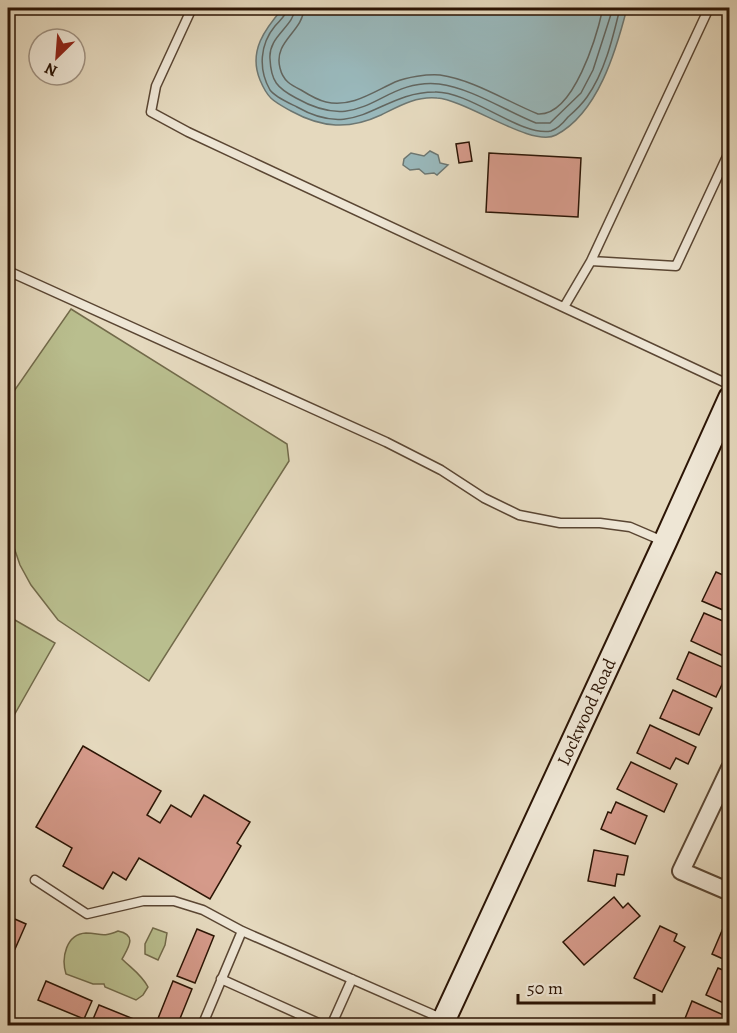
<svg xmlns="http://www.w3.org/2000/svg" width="737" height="1033" font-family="Alegreya,serif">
<rect width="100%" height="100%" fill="#e5d9be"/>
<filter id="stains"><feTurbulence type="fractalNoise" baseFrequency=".00333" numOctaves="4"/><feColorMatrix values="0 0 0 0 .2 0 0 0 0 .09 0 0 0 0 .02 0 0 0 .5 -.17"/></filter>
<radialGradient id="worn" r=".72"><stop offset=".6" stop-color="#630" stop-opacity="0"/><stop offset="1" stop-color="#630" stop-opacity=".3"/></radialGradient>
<!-- green -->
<path fill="#b9be8e" stroke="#726a4a" stroke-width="1.5" d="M 71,309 L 287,444 L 289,461 L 149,681 L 58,620 L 31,585 L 20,565 L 8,530 L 8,410 L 14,391 Z
M 8,616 L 55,643 L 8,726 Z
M 153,928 L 167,933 L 165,945 L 158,960 L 145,954 L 145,944 Z
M 118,931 C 138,935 128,948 122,959 C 132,969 141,974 148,987 L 143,995 L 136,1000 L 105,987 L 104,984 L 93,984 L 66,974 C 61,958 66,934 86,933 C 100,933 102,938 118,931 Z"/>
<!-- water -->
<path fill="#99b8bb" stroke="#6d7772" stroke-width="1.5" d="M 283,8 L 627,8 C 616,51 598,113 556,135 C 532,148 467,100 437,98 C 416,96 399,106 381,115 C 349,130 322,128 291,111 C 273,101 268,99 260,80 C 248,51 265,29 283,8 Z
M 430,151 L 438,155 L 440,163 L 448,165 L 437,175 L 434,173 L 425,174 L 419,169 L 410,170 L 403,165 L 404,159 L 411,153 L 424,156 Z"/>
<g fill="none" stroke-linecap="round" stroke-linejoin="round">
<!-- shore -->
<path stroke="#626660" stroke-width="1.5" d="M 287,8 C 287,15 280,20 275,26 C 260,44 258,69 270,90 C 275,97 289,103 297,107 C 358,142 379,92 435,92 C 470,91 521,137 551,131 C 557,129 564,122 568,117 C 575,111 582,104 587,97 C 605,72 613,37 620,8
M 295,8 C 294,27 268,36 270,59 C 271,81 277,88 296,98 C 365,137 379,78 439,84 C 471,88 506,111 536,123 L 550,123 L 581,93 L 593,70 L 613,8
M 304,8 C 303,32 273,41 280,68 C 283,81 291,85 301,90 C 309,95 317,100 326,102 C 351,108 373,92 395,82 C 407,77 427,74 440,75 C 474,80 506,101 538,114 C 574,116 597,35 603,8"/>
</g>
<!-- building -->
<path fill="#d59a8a" stroke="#2c1505" stroke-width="1.5" d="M 469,142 L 472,161 L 459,163 L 456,144 Z
M 489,153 L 581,158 L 578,217 L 486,212 Z
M 730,551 L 730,568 L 723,565 Z
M 716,572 L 730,578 L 730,613 L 702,601 Z
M 704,613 L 730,624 L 730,659 L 691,641 Z
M 689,652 L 729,670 L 716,697 L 677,679 Z
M 673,690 L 712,708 L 699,735 L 660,718 Z
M 650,725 L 696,747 L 688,764 L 676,758 L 670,769 L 637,753 Z
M 83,746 L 161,791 L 147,815 L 160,823 L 171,805 L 191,817 L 204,795 L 250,822 L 237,843 L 241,846 L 210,899 L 139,858 L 126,880 L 113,872 L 103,889 L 63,866 L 72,848 L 36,827 Z
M 631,762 L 677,784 L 664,812 L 617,789 Z
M 616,802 L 647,816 L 635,844 L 601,829 L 608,812 L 611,813 Z
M 594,850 L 628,856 L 624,875 L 617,874 L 615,886 L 588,881 Z
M 614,897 L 623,908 L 628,903 L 640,916 L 584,965 L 563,942 Z
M 8,916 L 26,924 L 15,949 L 8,946 Z
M 660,926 L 677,934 L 674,941 L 685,947 L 662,992 L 634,978 Z
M 724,926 L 730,928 L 730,962 L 712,954 Z
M 197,929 L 214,936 L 195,983 L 177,976 Z
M 718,968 L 730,973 L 730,1006 L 706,995 Z
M 46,981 L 92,1001 L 84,1019 L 38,1000 Z
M 173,981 L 192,989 L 177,1026 L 155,1026 Z
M 692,1001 L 730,1018 L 730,1026 L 682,1026 Z
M 99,1005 L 146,1024 L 146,1026 L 91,1024 Z"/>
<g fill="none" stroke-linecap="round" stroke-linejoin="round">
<!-- service casing -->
<g stroke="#5a4633" stroke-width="11">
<path id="service" d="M 192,8 L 156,86 L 151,112 L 188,132 L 730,385
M 591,261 L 709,8
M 8,271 L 386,442 L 441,470 L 484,498 L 519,515 L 560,523 L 600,523 L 630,527 L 665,542
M 564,307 L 591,261 L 676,266 L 730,150
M 35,880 L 87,914 L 143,901 L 174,901 L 203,910 L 242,931 L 443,1019
M 221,979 L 325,1026
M 202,1026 L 242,931
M 331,1026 L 352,979"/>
</g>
<!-- minor casing -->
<g stroke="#5a4633" stroke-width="20">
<path id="minor" d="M 730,768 L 681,871 L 730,892"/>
</g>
<!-- secondary casing -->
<g stroke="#2c1505" stroke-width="26">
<g id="secondary">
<path id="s1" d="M 441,1026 L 665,542 L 730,398"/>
</g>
</g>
<!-- service -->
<use href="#service" stroke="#eee6d5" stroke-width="8"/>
<!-- minor -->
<use href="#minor" stroke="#eee6d5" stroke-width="16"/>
<!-- secondary -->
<use href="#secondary" stroke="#eee6d5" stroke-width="22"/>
</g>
<g text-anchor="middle" stroke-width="5" stroke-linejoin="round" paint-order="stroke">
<!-- street labels -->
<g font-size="18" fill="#2c1505" stroke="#eee6d5">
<text dy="6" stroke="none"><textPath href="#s1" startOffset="346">Lockwood Road</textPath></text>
</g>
</g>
<!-- margin -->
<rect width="737" height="1033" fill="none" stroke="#e5d9be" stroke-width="30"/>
<rect x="9" y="9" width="719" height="1015" fill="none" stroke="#2c1505" stroke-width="3"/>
<rect x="15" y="15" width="707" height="1003" fill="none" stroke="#2c1505" stroke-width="1.5"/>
<!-- north arrow -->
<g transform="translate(57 57) rotate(205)"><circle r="28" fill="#eee6d5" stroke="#a09282" stroke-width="1.5"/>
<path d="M0-4.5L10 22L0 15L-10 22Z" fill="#8f2418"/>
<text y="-9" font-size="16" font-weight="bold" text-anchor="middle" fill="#2c1505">N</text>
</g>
<!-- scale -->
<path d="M518 994v9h136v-9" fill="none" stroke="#2c1505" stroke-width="3"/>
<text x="527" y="994" font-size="18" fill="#2c1505" stroke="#eee6d5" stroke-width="4.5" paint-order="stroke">50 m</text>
<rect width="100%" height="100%" filter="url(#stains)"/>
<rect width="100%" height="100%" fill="url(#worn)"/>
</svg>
